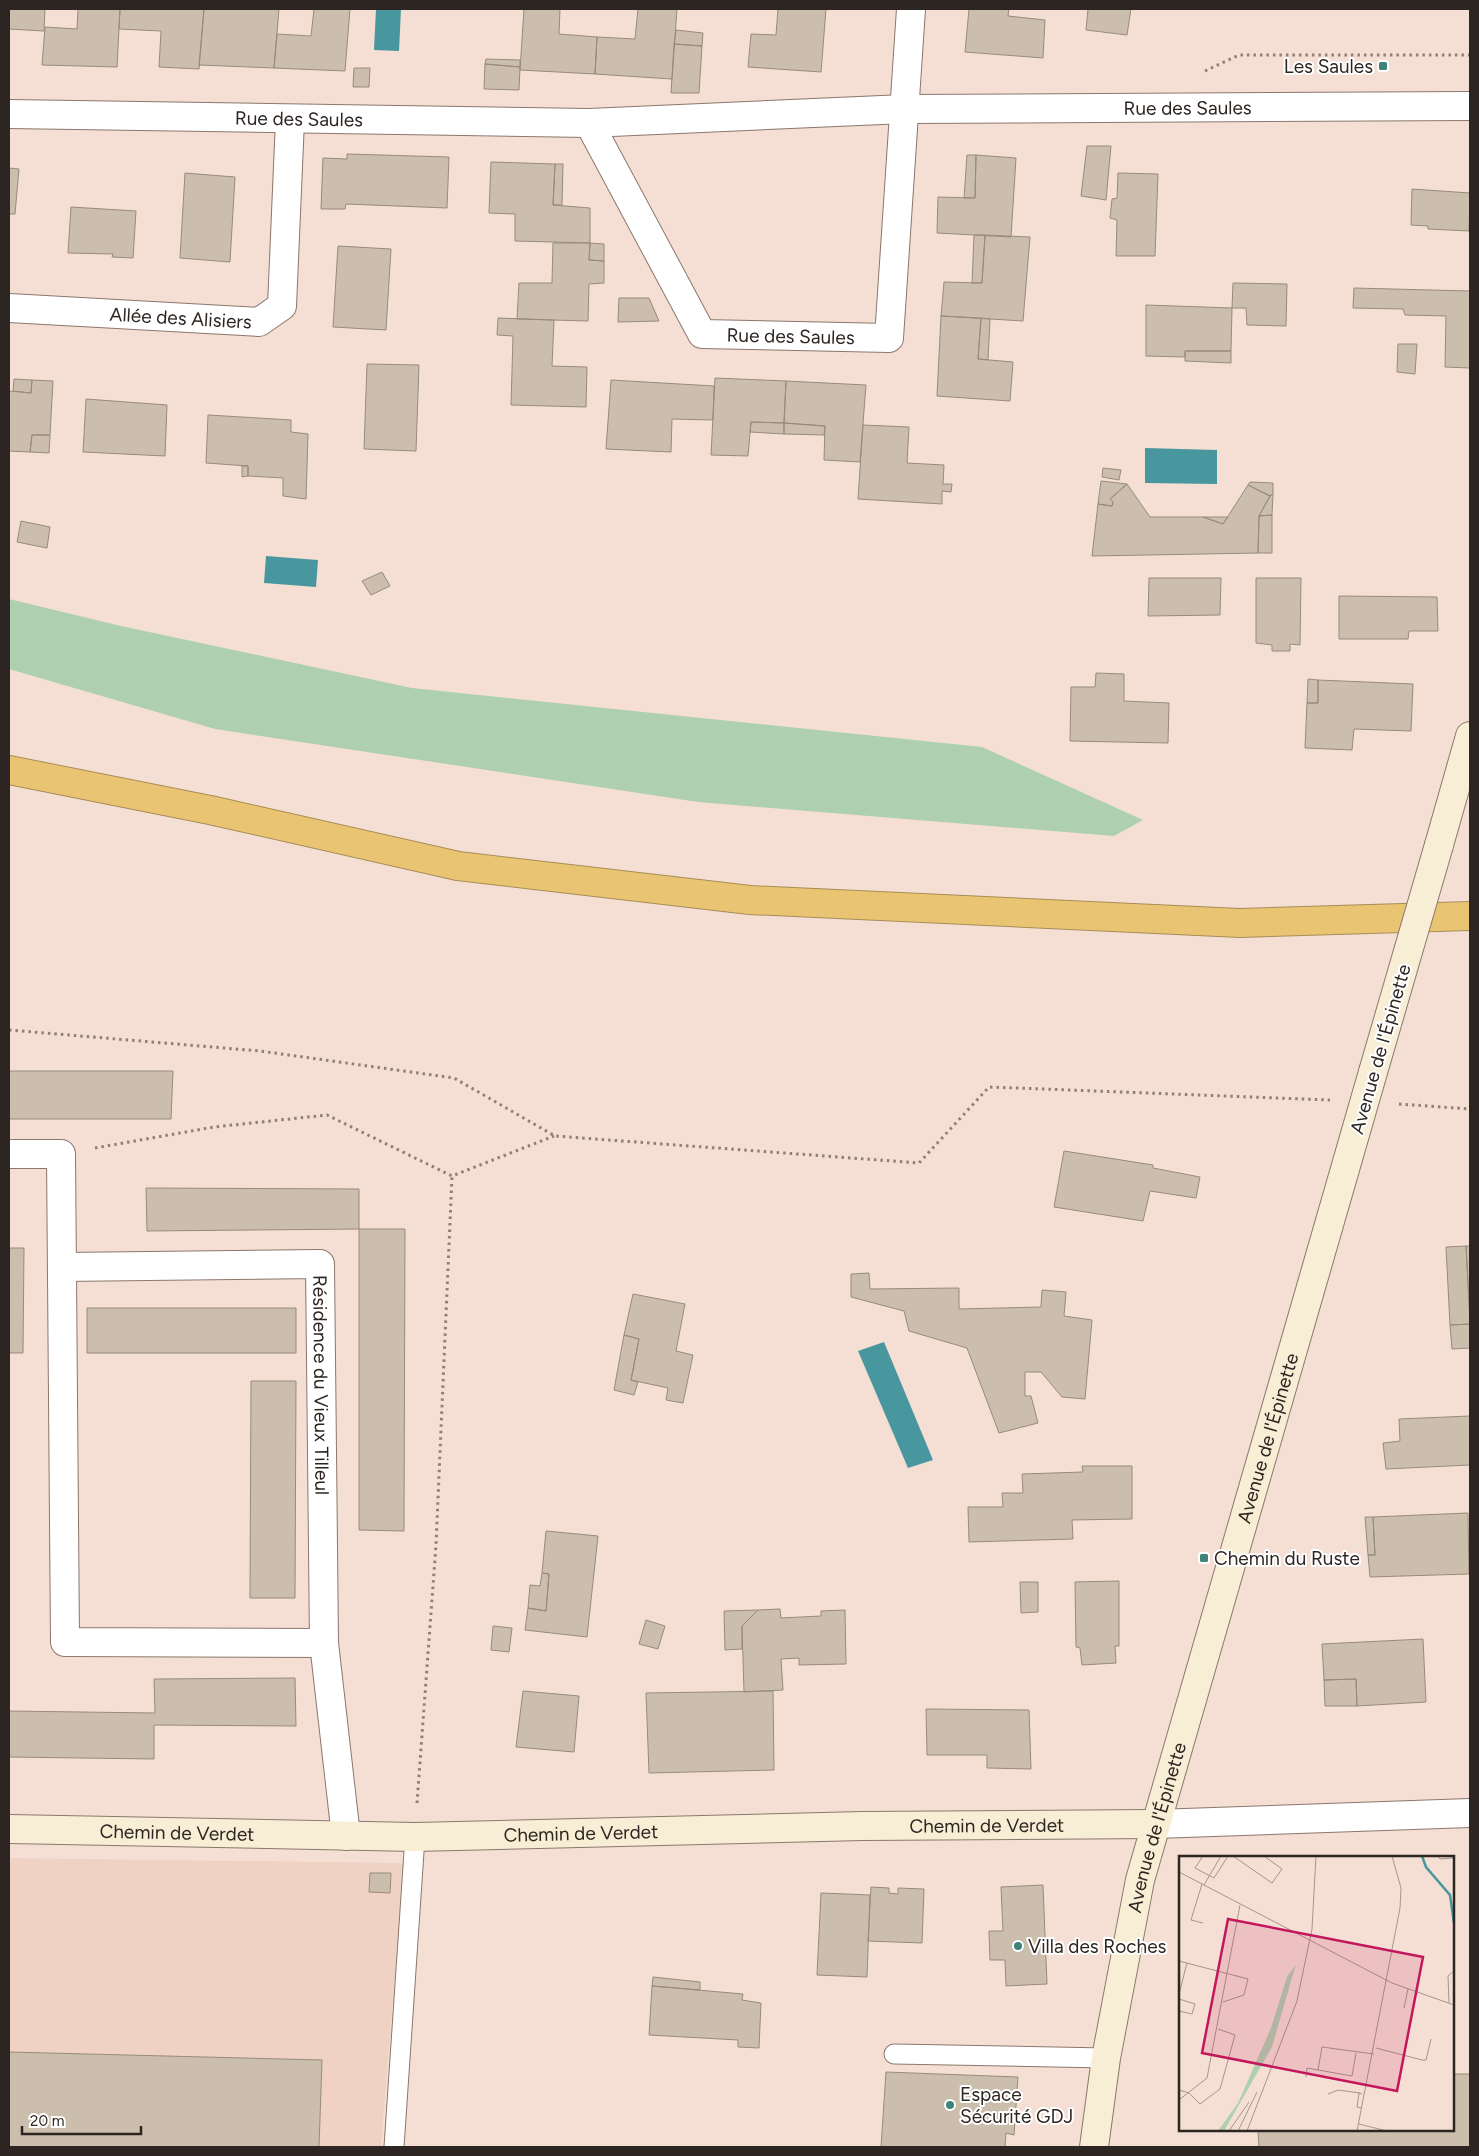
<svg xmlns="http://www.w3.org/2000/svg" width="1479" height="2156" font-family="Figtree,sans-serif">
<rect width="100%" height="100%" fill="#f5dfd4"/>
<!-- built -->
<path fill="#f0d2c4" d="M 9,1858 L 404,1863 L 381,2147 L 9,2147 Z"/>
<!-- green -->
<path fill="#aed0ae" d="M 9,599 L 121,626 L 412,688 L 982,747 L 1143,820 L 1114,836 L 698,802 L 215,729 L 9,669 Z"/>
<!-- water -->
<path fill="#49979e" d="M 376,9 L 401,9 L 399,51 L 374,50 Z
M 1145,448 L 1217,450 L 1217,484 L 1145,483 Z
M 266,556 L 318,560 L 316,587 L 264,583 Z
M 884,1342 L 933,1460 L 908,1468 L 858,1351 Z"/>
<!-- building -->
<path fill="#ccbead" stroke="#988b7a" d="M 9,9 L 45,9 L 44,31 L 9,29 Z
M 78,9 L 120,9 L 117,67 L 42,65 L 45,27 L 77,29 Z
M 120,9 L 204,9 L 199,69 L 159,67 L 161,31 L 119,29 Z
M 204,9 L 279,9 L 274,68 L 199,65 Z
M 314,9 L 350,9 L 345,71 L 274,68 L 277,34 L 311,36 Z
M 524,9 L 560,9 L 559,34 L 597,37 L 595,74 L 520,70 Z
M 638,9 L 677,9 L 672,79 L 595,74 L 597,37 L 635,39 Z
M 778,9 L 826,9 L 821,72 L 748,67 L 751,34 L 776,35 Z
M 969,9 L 1009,9 L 1008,16 L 1045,20 L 1043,58 L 965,52 Z
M 1088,9 L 1131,9 L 1127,35 L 1086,30 Z
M 676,30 L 703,33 L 702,46 L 674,44 Z
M 674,44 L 702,46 L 699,93 L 671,93 Z
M 486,59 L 520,60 L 520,67 L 485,64 Z
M 485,64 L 520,67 L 519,90 L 484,89 Z
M 354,68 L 370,68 L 369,87 L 353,87 Z
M 1087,146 L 1111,146 L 1106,200 L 1081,196 Z
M 347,154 L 449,157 L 447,208 L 346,204 L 345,209 L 321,209 L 323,158 L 347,159 Z
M 967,155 L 976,155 L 975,198 L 964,198 Z
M 976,155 L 1016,158 L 1011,237 L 937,233 L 938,197 L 975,198 Z
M 491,162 L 555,164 L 553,205 L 590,208 L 590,243 L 515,241 L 515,214 L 489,213 Z
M 555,164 L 563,164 L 562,205 L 553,205 Z
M 9,168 L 19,169 L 15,214 L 9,214 Z
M 185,173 L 235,177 L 230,262 L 180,258 Z
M 1118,173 L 1158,174 L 1155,256 L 1116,256 L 1117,220 L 1110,218 L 1112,199 L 1117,198 Z
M 1412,189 L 1470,193 L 1469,231 L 1428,229 L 1428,226 L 1411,225 Z
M 71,207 L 136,211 L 133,258 L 112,257 L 113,254 L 68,253 Z
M 974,235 L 985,235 L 982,283 L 972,283 Z
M 985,235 L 1030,237 L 1023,321 L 941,316 L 944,282 L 982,283 Z
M 553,243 L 590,243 L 589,260 L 604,261 L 604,283 L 589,284 L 588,321 L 517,319 L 519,283 L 552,283 Z
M 590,243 L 604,244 L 604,261 L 589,260 Z
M 338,246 L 391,249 L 386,330 L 333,327 Z
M 1233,283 L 1287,284 L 1286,326 L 1247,325 L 1246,308 L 1232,308 Z
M 1354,288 L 1470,291 L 1470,368 L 1445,367 L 1446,316 L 1405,315 L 1403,309 L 1353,308 Z
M 619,298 L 649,298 L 659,321 L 618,322 Z
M 1146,305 L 1232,308 L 1231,351 L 1185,351 L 1185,357 L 1146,356 Z
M 941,316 L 981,318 L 978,359 L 1013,362 L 1010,401 L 937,396 Z
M 498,318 L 554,320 L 552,366 L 587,367 L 586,407 L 511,405 L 513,336 L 497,335 Z
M 981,318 L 990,319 L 988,360 L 978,359 Z
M 1398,344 L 1417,344 L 1415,374 L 1397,372 Z
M 1185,351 L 1231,351 L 1231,363 L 1185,361 Z
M 367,364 L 419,365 L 416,451 L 364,449 Z
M 715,378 L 786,381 L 784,423 L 751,422 L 748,456 L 711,455 Z
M 14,379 L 32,380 L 31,393 L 13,391 Z
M 32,380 L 53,381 L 50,435 L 32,435 L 30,452 L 9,451 L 9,391 L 31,393 Z
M 611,380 L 714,386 L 713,420 L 672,419 L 671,452 L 606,449 Z
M 786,381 L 866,385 L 860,462 L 824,460 L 825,426 L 784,423 Z
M 86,399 L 167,405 L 165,456 L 83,452 Z
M 208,415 L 291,420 L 291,432 L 308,434 L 306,499 L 283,496 L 283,478 L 248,476 L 248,466 L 206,463 Z
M 751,422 L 784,423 L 784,434 L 750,432 Z
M 784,423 L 825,426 L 824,435 L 784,434 Z
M 863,425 L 909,427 L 907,463 L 944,465 L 943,484 L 952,484 L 951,492 L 942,491 L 942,504 L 858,499 Z
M 32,435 L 50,435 L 49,453 L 30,452 Z
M 242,466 L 248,466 L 248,476 L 242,477 Z
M 1103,468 L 1121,470 L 1119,480 L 1102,477 Z
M 1101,481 L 1127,484 L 1110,499 L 1113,502 L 1112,506 L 1098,504 Z
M 1250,482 L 1273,483 L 1273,494 L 1270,496 L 1248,485 Z
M 1127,484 L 1150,517 L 1203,517 L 1223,524 L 1248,485 L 1270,496 L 1259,516 L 1258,553 L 1092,556 L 1098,504 L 1112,506 L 1113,502 L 1110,499 Z
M 1273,494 L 1272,515 L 1259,516 L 1270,496 Z
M 1272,515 L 1272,553 L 1258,553 L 1259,516 Z
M 1203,517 L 1228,517 L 1223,524 Z
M 21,521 L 50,527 L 47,548 L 17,542 Z
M 382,572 L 390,586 L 371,595 L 362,581 Z
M 1149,578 L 1221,578 L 1220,615 L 1148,616 Z
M 1256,578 L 1301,578 L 1300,645 L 1290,644 L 1290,651 L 1272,651 L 1272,645 L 1256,643 Z
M 1339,596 L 1437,597 L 1438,631 L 1409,631 L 1408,639 L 1339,639 Z
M 1096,673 L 1124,674 L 1124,701 L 1169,703 L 1168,743 L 1070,741 L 1071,687 L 1095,687 Z
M 1308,679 L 1318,680 L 1318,703 L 1307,703 Z
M 1318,680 L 1413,684 L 1411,731 L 1354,729 L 1352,750 L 1305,748 L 1307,703 L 1318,703 Z
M 9,1071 L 173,1071 L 171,1119 L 9,1119 Z
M 1064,1151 L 1153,1165 L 1153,1168 L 1200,1177 L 1196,1198 L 1150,1191 L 1143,1221 L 1054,1207 Z
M 146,1188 L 359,1189 L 359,1229 L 147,1231 Z
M 359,1229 L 405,1229 L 404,1531 L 359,1530 Z
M 1466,1246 L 1470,1324 L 1450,1325 L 1446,1247 Z
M 1466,1246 L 1470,1246 L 1470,1317 Z
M 9,1248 L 24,1248 L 23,1353 L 9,1353 Z
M 869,1273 L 870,1289 L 959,1288 L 959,1309 L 1041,1307 L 1042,1290 L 1066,1292 L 1064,1316 L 1092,1320 L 1085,1399 L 1062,1397 L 1041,1372 L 1025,1372 L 1025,1396 L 1031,1396 L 1038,1423 L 999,1433 L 967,1348 L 909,1331 L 904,1311 L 851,1297 L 851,1274 Z
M 633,1294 L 685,1304 L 676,1351 L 693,1355 L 683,1403 L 666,1400 L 668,1388 L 631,1380 L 639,1339 L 624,1335 Z
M 87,1308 L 296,1308 L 296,1353 L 87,1353 Z
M 1470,1324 L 1470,1348 L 1452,1349 L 1450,1325 Z
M 624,1335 L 639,1339 L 631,1380 L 638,1382 L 634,1395 L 614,1390 Z
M 251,1381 L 296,1381 L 295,1598 L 250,1598 Z
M 1470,1416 L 1470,1465 L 1386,1469 L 1383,1443 L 1400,1441 L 1399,1419 Z
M 1082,1466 L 1132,1466 L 1132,1519 L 1072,1520 L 1073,1539 L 969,1542 L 968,1507 L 1003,1507 L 1002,1493 L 1023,1493 L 1022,1474 L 1083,1472 Z
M 1468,1513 L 1469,1574 L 1370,1577 L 1368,1555 L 1375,1555 L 1373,1517 Z
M 1365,1517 L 1373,1517 L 1375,1555 L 1368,1555 Z
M 546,1531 L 598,1536 L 587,1637 L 525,1630 L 528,1608 L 546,1611 L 549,1574 L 542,1573 Z
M 542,1573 L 549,1574 L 546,1611 L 528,1608 L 530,1585 L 540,1586 Z
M 1119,1581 L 1119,1646 L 1115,1646 L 1116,1663 L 1082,1665 L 1080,1648 L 1076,1647 L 1075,1582 Z
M 1020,1582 L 1038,1582 L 1038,1612 L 1021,1613 Z
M 780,1609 L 781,1618 L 821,1616 L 821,1611 L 845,1610 L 846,1664 L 799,1665 L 799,1658 L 781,1659 L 783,1690 L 744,1692 L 742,1626 L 758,1610 Z
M 758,1610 L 742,1626 L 742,1649 L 725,1650 L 724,1611 Z
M 646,1620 L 665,1626 L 658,1649 L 639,1644 Z
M 493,1626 L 512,1628 L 509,1652 L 491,1650 Z
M 1423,1639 L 1426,1702 L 1357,1706 L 1356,1679 L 1324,1680 L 1322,1644 Z
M 295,1678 L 296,1726 L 154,1725 L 154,1759 L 9,1757 L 9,1711 L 155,1713 L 154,1679 Z
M 1356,1679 L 1357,1706 L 1325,1706 L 1324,1680 Z
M 523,1691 L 579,1696 L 574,1752 L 516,1747 Z
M 773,1691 L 774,1770 L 649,1773 L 646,1693 Z
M 926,1709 L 1029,1710 L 1031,1769 L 987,1768 L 987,1755 L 927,1755 Z
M 370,1873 L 391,1873 L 390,1893 L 369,1892 Z
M 1043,1885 L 1047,1984 L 1006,1986 L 1005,1960 L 990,1960 L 989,1931 L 1003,1931 L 1001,1887 Z
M 871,1887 L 889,1888 L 889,1893 L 898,1894 L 898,1888 L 924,1889 L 922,1943 L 868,1941 Z
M 821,1893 L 870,1895 L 867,1977 L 817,1975 Z
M 653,1977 L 700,1982 L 700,1990 L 652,1986 Z
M 652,1986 L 743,1994 L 742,2000 L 761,2003 L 759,2048 L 738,2047 L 738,2040 L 649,2035 Z
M 9,2052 L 322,2060 L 319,2147 L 9,2147 Z
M 886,2072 L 1018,2077 L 1014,2135 L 1006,2133 L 1005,2147 L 881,2147 Z
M 1453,2074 L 1470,2074 L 1470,2147 L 1259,2147 L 1258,2130 L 1453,2130 Z"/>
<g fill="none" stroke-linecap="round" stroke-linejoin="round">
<!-- lane casing -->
<g stroke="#8b776d" stroke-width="21">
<path id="lane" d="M 894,2054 L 1106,2058
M 394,2147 L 415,1837"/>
</g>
<!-- street casing -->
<g stroke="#8b776d" stroke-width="30">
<g id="street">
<path id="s1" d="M 9,114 L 589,123 L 905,109 L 1470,106"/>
<path id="s2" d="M 589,123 L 702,334 L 889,338 L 911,9"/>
<path id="s3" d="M 9,308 L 259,322 L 282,306 L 290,120"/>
<path d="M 9,1154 L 61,1154 L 65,1642 L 324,1643"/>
<path id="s4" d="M 62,1267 L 320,1264 L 324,1643 L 346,1836"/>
<path d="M 1155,1824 L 1470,1813"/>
</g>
</g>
<!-- secondary casing -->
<g stroke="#8b776d" stroke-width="30">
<g id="secondary">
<path d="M 1439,845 L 1470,736"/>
<path id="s5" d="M 9,1829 L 415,1837 L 862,1826 L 1155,1824"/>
<path id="s6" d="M 1094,2147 L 1106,2058 L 1140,1880 L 1373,1072"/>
</g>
</g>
<!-- highway casing -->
<g stroke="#a78d56" stroke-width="30">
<path id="highway" d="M 9,770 L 210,810 L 458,866 L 750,900 L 1240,923 L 1470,916"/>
</g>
<!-- path -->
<path stroke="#8e7f78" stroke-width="3" stroke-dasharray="2.5 4" stroke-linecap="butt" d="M 1205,71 L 1239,55 L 1470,55
M 9,1030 L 260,1051 L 454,1078 L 555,1136 L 919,1163 L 989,1087 L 1330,1100
M 1399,1104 L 1470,1109
M 95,1148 L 214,1127 L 327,1115 L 452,1176 L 554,1136
M 417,1803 L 436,1545 L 452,1176"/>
<!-- lane -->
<use href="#lane" stroke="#fff" stroke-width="19"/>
<!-- street -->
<use href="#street" stroke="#fff" stroke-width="28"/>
<!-- secondary -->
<use href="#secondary" stroke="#f8eed5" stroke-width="28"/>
<!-- highway -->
<use href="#highway" stroke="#e9c573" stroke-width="28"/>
<!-- secondary-bridge casing -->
<g stroke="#8b776d" stroke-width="30" stroke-linecap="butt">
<path id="secondary-bridge" d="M 1373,1072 L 1439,845"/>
</g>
<!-- secondary-bridge -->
<use href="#secondary-bridge" stroke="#f8eed5" stroke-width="28"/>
</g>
<!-- markers -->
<g fill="#3e847a" stroke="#fff" stroke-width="2">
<rect x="1378" y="61" width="10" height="10" rx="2.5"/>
<rect x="1199" y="1553" width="10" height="10" rx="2.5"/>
<circle cx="1018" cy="1946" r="5"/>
<circle cx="950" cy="2105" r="5"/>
</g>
<g text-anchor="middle" stroke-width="4" stroke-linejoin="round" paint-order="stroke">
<!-- poi labels -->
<g font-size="19" fill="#2d2521" stroke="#fff" text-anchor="start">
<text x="1373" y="73" text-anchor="end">Les Saules</text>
<text x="1214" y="1565">Chemin du Ruste</text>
<text x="1028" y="1953">Villa des Roches</text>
<text x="960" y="2101">Espace<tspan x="960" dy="22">Sécurité GDJ</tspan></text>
</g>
<!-- street labels -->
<g font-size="19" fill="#2d2521" stroke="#fff">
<text dy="7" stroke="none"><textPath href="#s1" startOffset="1179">Rue des Saules</textPath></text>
<text dy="7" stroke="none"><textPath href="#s1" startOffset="290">Rue des Saules</textPath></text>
<text dy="7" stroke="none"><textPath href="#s3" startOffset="172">Allée des Alisiers</textPath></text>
<text dy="7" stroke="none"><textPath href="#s2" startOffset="328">Rue des Saules</textPath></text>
<text transform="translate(1380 1049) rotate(-74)" y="7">Avenue de l'Épinette</text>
<text dy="7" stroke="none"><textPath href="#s4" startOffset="379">Résidence du Vieux Tilleul</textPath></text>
<text dy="7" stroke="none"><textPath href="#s6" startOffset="731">Avenue de l'Épinette</textPath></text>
<text dy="7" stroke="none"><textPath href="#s5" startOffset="978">Chemin de Verdet</textPath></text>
<text dy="7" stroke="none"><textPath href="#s6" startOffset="326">Avenue de l'Épinette</textPath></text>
<text dy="7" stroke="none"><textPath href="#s5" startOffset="168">Chemin de Verdet</textPath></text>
<text dy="7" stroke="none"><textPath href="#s5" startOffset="572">Chemin de Verdet</textPath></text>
</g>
</g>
<!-- overview -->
<g transform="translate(1179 1856)">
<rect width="275" height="275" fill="#f5dfd4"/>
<path d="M 117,108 L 93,191 L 45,275 L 39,275 L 59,247 L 92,172 L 108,121 Z" fill="#aed0ae"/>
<path fill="none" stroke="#49979e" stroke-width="2.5" d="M 243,0 L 247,11 L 271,39 L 275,67"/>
<path fill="none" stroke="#a5958c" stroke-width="1" d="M 24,0 L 16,12 L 35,22 L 49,0M 54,0 L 93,27 L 103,13 L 85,0M 259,0 L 261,3 L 274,2M 0,16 L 213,127 L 275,149M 23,28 L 12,64 L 24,67M 25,29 L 42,0M 0,105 L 69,123 L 65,139 L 44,146M 0,138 L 8,107M 0,143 L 16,148 L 13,158 L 0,155M 270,147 L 269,120 L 275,115M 225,152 L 229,133M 197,192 L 243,204 L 247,204 L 252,183M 139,214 L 143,191 L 195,198M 127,221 L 128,212 L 173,220 L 177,197M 0,234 L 10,237 L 21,248 L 41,233 L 56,179 L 39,173M 149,238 L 159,234 L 181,237M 183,238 L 180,237 L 178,251 L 183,252M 0,244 L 28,222 L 61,49M 180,268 L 208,275M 50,275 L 70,246M 59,275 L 78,236M 68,275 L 118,145 L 133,73 L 137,0M 178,275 L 221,52 L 222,32 L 213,0"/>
<path fill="#c2185b" fill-opacity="0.15" stroke="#c2185b" stroke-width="2.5" d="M 49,63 L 244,101 L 218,235 L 23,197 Z"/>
<rect width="275" height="275" fill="none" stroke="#2d2521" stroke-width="2.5"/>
</g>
<!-- border -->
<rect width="1479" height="2156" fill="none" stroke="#2d2521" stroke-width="20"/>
<!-- scale -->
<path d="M22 2126v8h119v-8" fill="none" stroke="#2d2521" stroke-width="2.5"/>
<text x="30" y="2126" font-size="15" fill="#2d2521" stroke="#ffffff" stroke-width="4" paint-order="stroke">20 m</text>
</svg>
